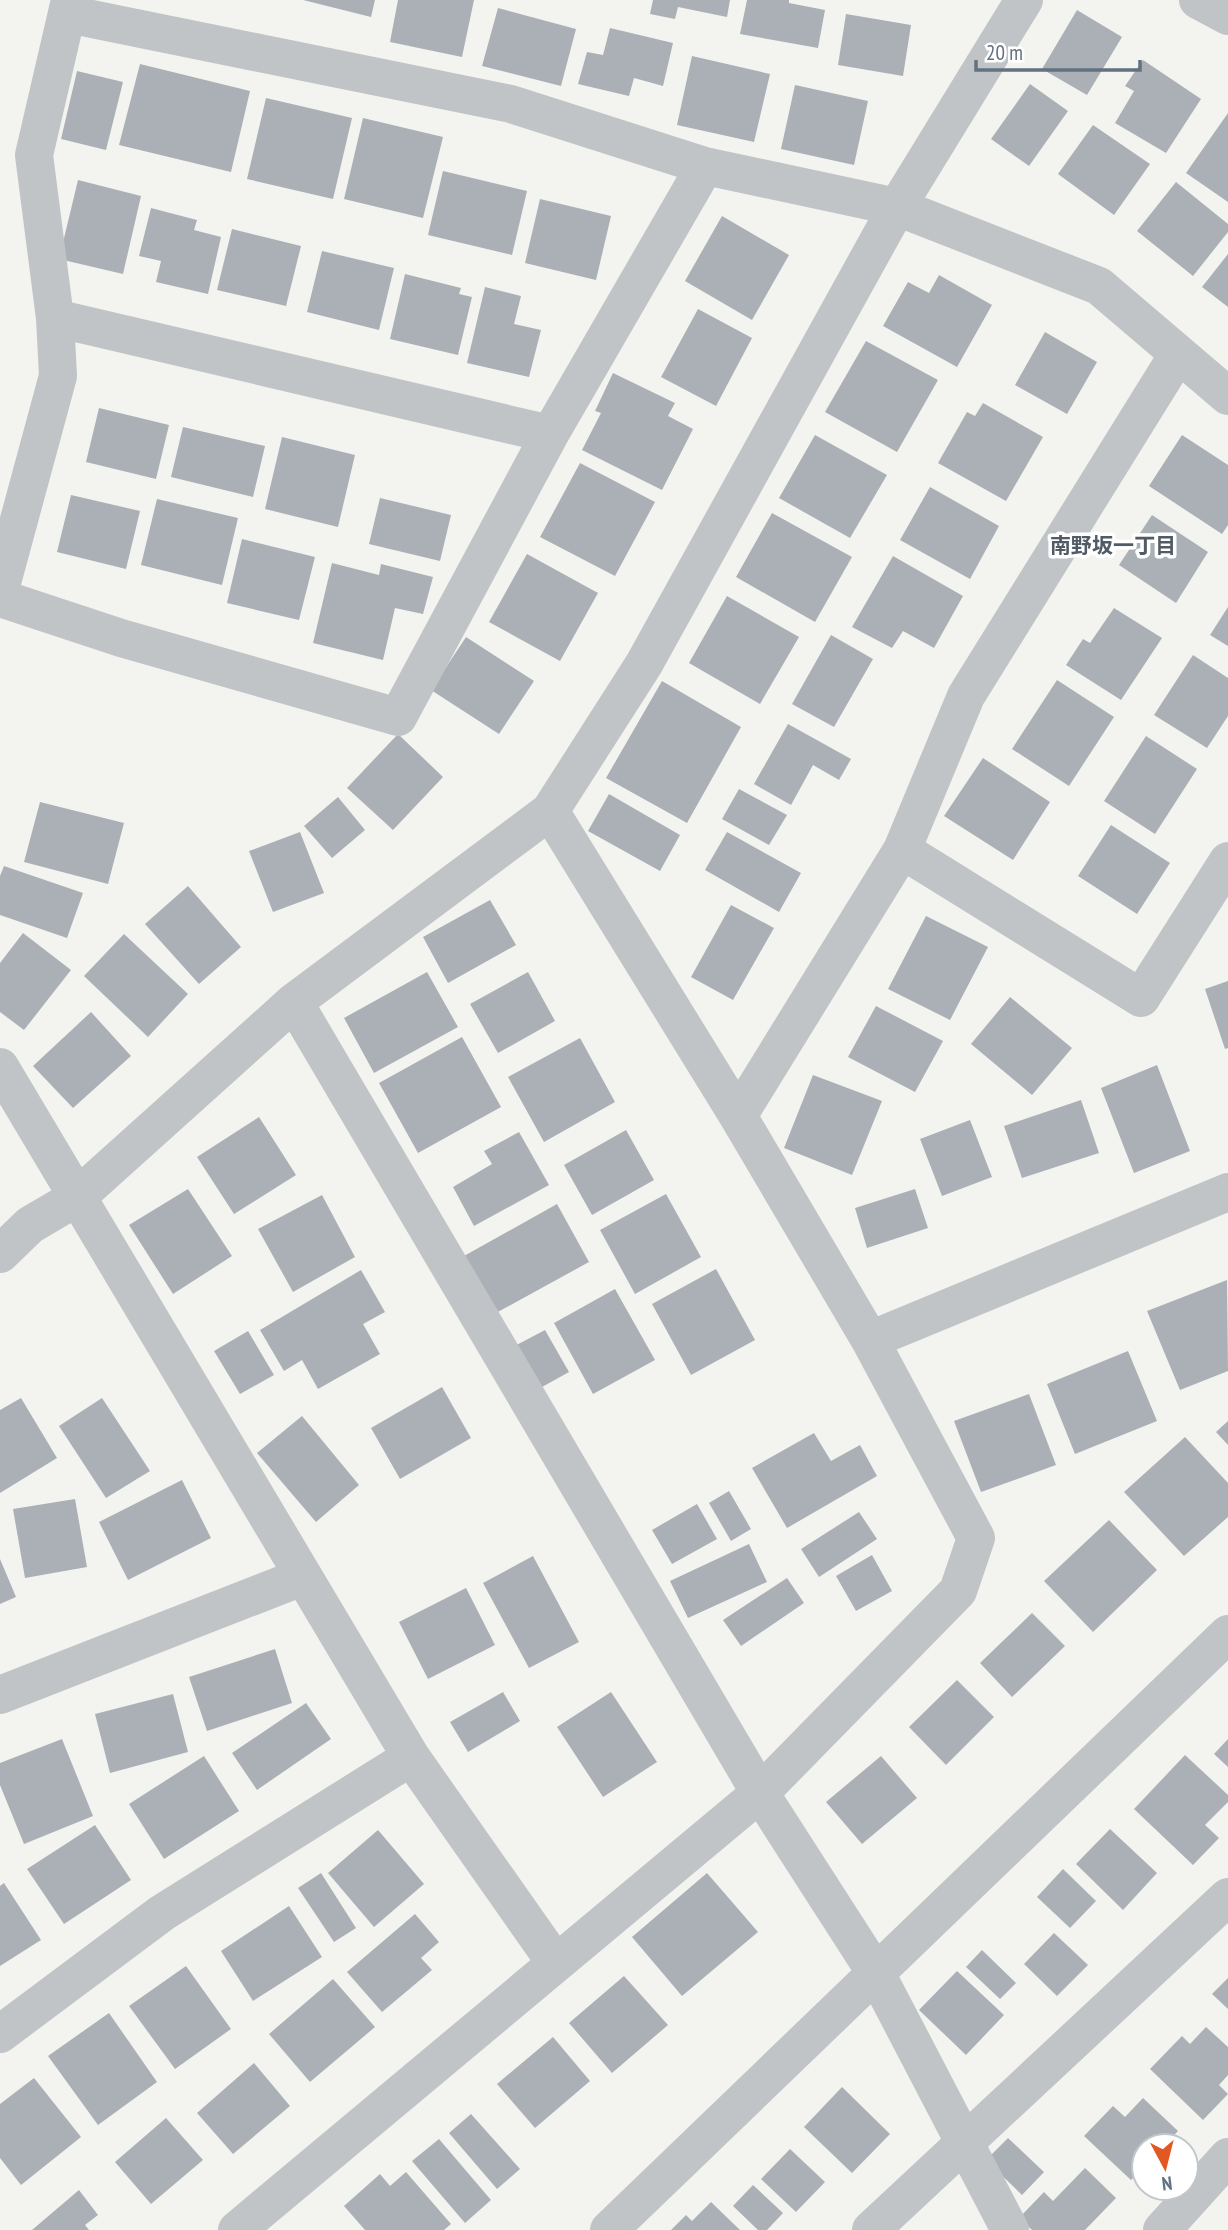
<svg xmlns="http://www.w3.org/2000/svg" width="1228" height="2230" font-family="'PT Sans Narrow','Noto Sans JP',sans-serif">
<rect width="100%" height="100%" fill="#f3f4ef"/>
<!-- building -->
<path fill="#aab0b5" d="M 303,0 L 375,0 L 371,17 Z
M 398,0 L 474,0 L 462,57 L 390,42 Z
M 653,0 L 730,0 L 727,17 L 678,7 L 675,19 L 650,14 Z
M 747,0 L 789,0 L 789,3 L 825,10 L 818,48 L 740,34 Z
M 498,8 L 576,29 L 561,86 L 482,66 Z
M 1077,10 L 1122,37 L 1087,95 L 1042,69 Z
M 846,14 L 911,25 L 903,76 L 838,65 Z
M 610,28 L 673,43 L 663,86 L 634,78 L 629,96 L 578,84 L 587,52 L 603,55 Z
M 692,56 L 770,74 L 754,142 L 677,125 Z
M 1143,60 L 1201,99 L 1166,153 L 1115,123 L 1134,91 L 1125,86 Z
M 140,64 L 250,91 L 231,172 L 119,145 Z
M 77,71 L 123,82 L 106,150 L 61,139 Z
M 1030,84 L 1068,111 L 1029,166 L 991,139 Z
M 795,85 L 868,101 L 854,165 L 781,149 Z
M 266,98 L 352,118 L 333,199 L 247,179 Z
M 1228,113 L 1228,202 L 1186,173 Z
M 363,118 L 443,137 L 423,218 L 344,199 Z
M 1093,125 L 1150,164 L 1114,215 L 1058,174 Z
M 443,171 L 527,191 L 512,255 L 428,235 Z
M 78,180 L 141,196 L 123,274 L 59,259 Z
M 1176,182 L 1228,224 L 1228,232 L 1193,276 L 1137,231 Z
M 540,199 L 611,216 L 596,280 L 525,263 Z
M 151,208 L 197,220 L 194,230 L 221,237 L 208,294 L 156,282 L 161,261 L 139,256 Z
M 722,216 L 789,255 L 752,320 L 685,281 Z
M 232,229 L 301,246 L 286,306 L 217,290 Z
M 322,251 L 394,268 L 379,330 L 307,312 Z
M 1228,254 L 1228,307 L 1202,287 Z
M 405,274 L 461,288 L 459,294 L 472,297 L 458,355 L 390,339 Z
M 939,275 L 992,305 L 957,367 L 883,326 L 908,282 L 929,293 Z
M 485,287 L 521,296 L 514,324 L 541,330 L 529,377 L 467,363 Z
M 698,309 L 752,338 L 716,406 L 661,377 Z
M 1045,332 L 1097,362 L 1067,414 L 1015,385 Z
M 866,341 L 938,380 L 897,452 L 825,412 Z
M 613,373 L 675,403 L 668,416 L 693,429 L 662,490 L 582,450 L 601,413 L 595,411 Z
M 983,403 L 1043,437 L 1006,501 L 938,463 L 967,412 L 975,416 Z
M 99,408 L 169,425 L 156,479 L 86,462 Z
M 183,427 L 265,446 L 253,497 L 171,477 Z
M 815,435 L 887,475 L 850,538 L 779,498 Z
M 1182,435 L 1228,465 L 1228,525 L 1222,534 L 1149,486 Z
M 282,437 L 355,455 L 338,527 L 265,509 Z
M 580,463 L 655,502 L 615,576 L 540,537 Z
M 930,487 L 999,526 L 970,579 L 900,540 Z
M 71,495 L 140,511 L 126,569 L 57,552 Z
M 380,498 L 451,515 L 440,561 L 369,544 Z
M 157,499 L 238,518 L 222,585 L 141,565 Z
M 772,513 L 852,557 L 815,622 L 736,577 Z
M 1152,515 L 1208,552 L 1176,603 L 1119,565 Z
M 242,539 L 315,557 L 299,620 L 227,603 Z
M 527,554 L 598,593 L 560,661 L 489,622 Z
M 893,556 L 963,596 L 934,648 L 903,631 L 892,648 L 852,627 Z
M 332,563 L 379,575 L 381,564 L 433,577 L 423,614 L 395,608 L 383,660 L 313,643 Z
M 727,596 L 799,637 L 760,704 L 689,663 Z
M 1228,607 L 1228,646 L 1210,635 Z
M 1114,608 L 1162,638 L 1121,700 L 1066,665 L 1083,639 L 1090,643 Z
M 831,635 L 873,659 L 834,727 L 792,704 Z
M 466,637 L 534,681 L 499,734 L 431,690 Z
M 1193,655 L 1228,678 L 1228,716 L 1207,748 L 1154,715 Z
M 1057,680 L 1114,717 L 1069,786 L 1012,749 Z
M 662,681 L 741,727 L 687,823 L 606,778 Z
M 788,724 L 851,759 L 839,780 L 813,765 L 791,805 L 754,784 Z
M 398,734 L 443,777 L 393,830 L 347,788 Z
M 1146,736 L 1197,769 L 1155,834 L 1104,801 Z
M 983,758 L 1050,802 L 1013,860 L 944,816 Z
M 739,789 L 787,815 L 769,845 L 722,819 Z
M 609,794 L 680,835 L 660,871 L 588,831 Z
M 338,797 L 365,830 L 332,858 L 304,826 Z
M 40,802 L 124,823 L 108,884 L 24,862 Z
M 1111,825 L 1170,863 L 1137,914 L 1078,876 Z
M 300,832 L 324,893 L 273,912 L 249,851 Z
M 727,832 L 801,873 L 779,912 L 705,870 Z
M 4,866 L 83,893 L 67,938 L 0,915 L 0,876 Z
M 188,886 L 241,947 L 199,984 L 145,924 Z
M 490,900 L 516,945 L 448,983 L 423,937 Z
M 731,905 L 774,928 L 733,1000 L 691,977 Z
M 926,916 L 988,947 L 950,1020 L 888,989 Z
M 23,933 L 71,970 L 24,1030 L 0,1012 L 0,963 Z
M 124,934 L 188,994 L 148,1037 L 84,976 Z
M 427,972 L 458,1027 L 374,1073 L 344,1018 Z
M 528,972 L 555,1021 L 498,1053 L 470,1004 Z
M 1228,981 L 1228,1048 L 1225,1049 L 1205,989 Z
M 1010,997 L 1072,1048 L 1032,1095 L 971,1044 Z
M 876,1006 L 943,1041 L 915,1092 L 848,1057 Z
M 91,1012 L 131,1056 L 73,1108 L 33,1066 Z
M 462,1037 L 501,1107 L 418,1153 L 379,1083 Z
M 580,1038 L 615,1102 L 544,1142 L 508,1077 Z
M 1157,1065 L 1190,1151 L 1134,1173 L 1101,1088 Z
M 813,1075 L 882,1101 L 852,1175 L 784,1148 Z
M 1081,1100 L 1099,1153 L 1022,1178 L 1004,1126 Z
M 259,1117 L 296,1175 L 234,1214 L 197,1157 Z
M 970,1120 L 992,1177 L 942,1196 L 920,1139 Z
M 626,1130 L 654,1180 L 592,1215 L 564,1165 Z
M 519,1132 L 549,1185 L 474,1226 L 453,1187 L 492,1164 L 484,1151 Z
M 188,1189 L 232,1256 L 173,1294 L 129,1225 Z
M 915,1189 L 928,1228 L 867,1248 L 855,1208 Z
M 666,1194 L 701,1257 L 635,1294 L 600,1230 Z
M 322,1195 L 355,1257 L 293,1292 L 258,1229 Z
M 557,1204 L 589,1262 L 496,1313 L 464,1256 Z
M 716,1269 L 755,1340 L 691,1375 L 652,1304 Z
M 361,1270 L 385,1312 L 363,1324 L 380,1354 L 318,1389 L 302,1360 L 284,1371 L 260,1330 Z
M 1227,1280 L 1228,1371 L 1180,1390 L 1147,1311 Z
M 615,1289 L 655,1360 L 593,1394 L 554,1323 Z
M 545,1330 L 569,1372 L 533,1392 L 509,1349 Z
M 248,1331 L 274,1375 L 240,1394 L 214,1351 Z
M 1128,1351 L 1157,1421 L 1075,1454 L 1047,1384 Z
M 442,1387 L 471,1438 L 400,1479 L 371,1428 Z
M 1029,1394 L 1056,1465 L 981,1492 L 954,1421 Z
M 21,1398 L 57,1458 L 0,1493 L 0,1410 Z
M 102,1398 L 150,1471 L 106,1498 L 59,1426 Z
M 302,1416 L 359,1485 L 316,1522 L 257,1453 Z
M 1228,1421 L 1228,1445 L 1216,1432 Z
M 814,1433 L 831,1461 L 860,1445 L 877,1476 L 787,1528 L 752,1468 Z
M 1185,1437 L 1228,1483 L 1228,1517 L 1184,1556 L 1124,1492 Z
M 182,1480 L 211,1538 L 128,1580 L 99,1522 Z
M 729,1491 L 751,1529 L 731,1541 L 709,1503 Z
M 75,1499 L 87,1567 L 25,1578 L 13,1509 Z
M 697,1504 L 717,1539 L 672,1564 L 652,1530 Z
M 859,1512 L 877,1539 L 819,1577 L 801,1549 Z
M 1109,1520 L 1157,1570 L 1093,1632 L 1044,1581 Z
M 749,1544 L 767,1582 L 688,1618 L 670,1581 Z
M 872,1555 L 892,1591 L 856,1611 L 836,1576 Z
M 533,1556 L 579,1642 L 529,1668 L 483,1583 Z
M 0,1559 L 16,1597 L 0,1604 Z
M 787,1578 L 804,1603 L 741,1646 L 723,1620 Z
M 466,1588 L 495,1645 L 428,1679 L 399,1622 Z
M 1032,1613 L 1065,1646 L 1012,1697 L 980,1663 Z
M 275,1649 L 292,1703 L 207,1731 L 189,1677 Z
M 957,1680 L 994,1717 L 946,1765 L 909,1727 Z
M 503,1692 L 520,1721 L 468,1752 L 450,1722 Z
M 611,1692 L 657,1762 L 603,1797 L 557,1727 Z
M 173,1694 L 188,1752 L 110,1773 L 95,1714 Z
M 306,1703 L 331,1739 L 257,1790 L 232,1753 Z
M 62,1739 L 93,1816 L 24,1844 L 0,1785 L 0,1763 Z
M 1228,1739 L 1228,1767 L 1214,1754 Z
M 1185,1755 L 1228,1795 L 1228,1802 L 1205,1825 L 1219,1838 L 1193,1865 L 1134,1809 Z
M 204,1756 L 239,1811 L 164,1859 L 129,1804 Z
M 881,1756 L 917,1798 L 862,1844 L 826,1802 Z
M 95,1825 L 131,1880 L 64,1924 L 27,1869 Z
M 1110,1829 L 1157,1873 L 1123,1910 L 1076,1864 Z
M 378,1830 L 424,1884 L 374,1927 L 328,1873 Z
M 1063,1869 L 1096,1901 L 1070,1928 L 1037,1897 Z
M 321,1873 L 356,1928 L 334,1942 L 298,1888 Z
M 707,1873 L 758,1932 L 682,1996 L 632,1937 Z
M 4,1883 L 41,1940 L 0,1966 L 0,1886 Z
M 289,1906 L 322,1957 L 253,2001 L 221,1951 Z
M 415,1914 L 439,1942 L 421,1958 L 432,1970 L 382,2012 L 347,1972 Z
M 1054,1933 L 1088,1965 L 1057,1996 L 1024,1964 Z
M 982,1950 L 1016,1983 L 1000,1999 L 966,1967 Z
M 186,1966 L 231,2029 L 175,2069 L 129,2006 Z
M 957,1971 L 1004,2015 L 966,2055 L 919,2010 Z
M 624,1976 L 668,2025 L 612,2073 L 569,2023 Z
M 1228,1978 L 1228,2009 L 1212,1994 Z
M 333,1979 L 375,2027 L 310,2082 L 269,2034 Z
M 109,2013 L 157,2082 L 98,2125 L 48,2056 Z
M 1206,2027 L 1228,2047 L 1228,2075 L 1219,2085 L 1228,2094 L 1203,2120 L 1150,2069 L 1182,2036 L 1190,2044 Z
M 553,2037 L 590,2081 L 535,2128 L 497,2084 Z
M 254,2063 L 290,2106 L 233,2154 L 197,2113 Z
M 34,2078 L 81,2137 L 21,2185 L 0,2158 L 0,2104 Z
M 842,2087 L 890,2134 L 852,2173 L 804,2127 Z
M 1143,2098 L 1178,2131 L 1164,2146 L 1144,2146 L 1144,2167 L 1131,2180 L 1084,2136 L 1113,2106 L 1125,2117 Z
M 471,2114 L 520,2169 L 497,2189 L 449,2133 Z
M 166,2118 L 203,2160 L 151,2204 L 115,2162 Z
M 1008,2138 L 1044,2172 L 1022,2195 L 986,2160 Z
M 439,2139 L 491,2200 L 465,2223 L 412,2161 Z
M 790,2149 L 825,2182 L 796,2212 L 761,2179 Z
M 1085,2168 L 1116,2198 L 1085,2230 L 1032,2230 L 1019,2218 L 1044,2192 L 1053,2201 Z
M 406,2172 L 451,2224 L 444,2230 L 365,2230 L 344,2206 L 380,2174 L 390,2186 Z
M 753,2185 L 783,2213 L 767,2230 L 758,2230 L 733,2206 Z
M 79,2190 L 98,2215 L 85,2225 L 89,2230 L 32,2230 Z
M 711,2202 L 740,2230 L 671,2230 L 686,2215 L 692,2221 Z"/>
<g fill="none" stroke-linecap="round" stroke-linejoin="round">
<!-- minor -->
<path stroke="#c1c4c7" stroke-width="38" d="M 1198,0 L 1228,16
M 67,14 L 511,104 L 705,166 L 897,207 L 1099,286 L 1228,396
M 550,434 L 705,166
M 0,590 L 58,376 L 55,318 L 34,155 L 70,0
M 0,598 L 121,638 L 398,717 L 550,434 L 55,318
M 550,811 L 738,1116 L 870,1340
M 902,850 L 1141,998 L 1228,861
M 294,1002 L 760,1793 L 877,1975 L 1010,2230
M 0,1067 L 411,1757 L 555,1962
M 738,1116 L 902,850 L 966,696 L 1177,356
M 0,1254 L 30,1225 L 76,1198 L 294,1002 L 550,811 L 644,664 L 897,207 L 1024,0
M 0,1695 L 302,1577
M 0,2034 L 162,1913 L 411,1757
M 237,2230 L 760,1793 L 958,1591 L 976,1538 L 870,1340 L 1228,1192
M 609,2230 L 1228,1634
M 871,2230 L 1228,1897
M 1162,2230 L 1228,2157"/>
</g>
<g text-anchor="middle" stroke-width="7" stroke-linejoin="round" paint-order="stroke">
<!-- neighbourhood labels -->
<g font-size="21" font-weight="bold" fill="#515b65" stroke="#fff">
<text x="1113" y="553">南野坂一丁目</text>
</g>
</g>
<!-- north arrow -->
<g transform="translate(1165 2167) rotate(173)"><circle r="33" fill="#ffffff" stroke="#c1c7cc" stroke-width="2"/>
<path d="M0-5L12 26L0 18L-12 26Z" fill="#e15822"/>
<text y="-10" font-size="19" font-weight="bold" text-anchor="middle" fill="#637280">N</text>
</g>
<!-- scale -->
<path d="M976 60v10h164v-10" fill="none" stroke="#637280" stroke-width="3.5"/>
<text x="986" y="60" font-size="21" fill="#637280" stroke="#ffffff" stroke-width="5" paint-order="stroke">20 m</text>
</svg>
